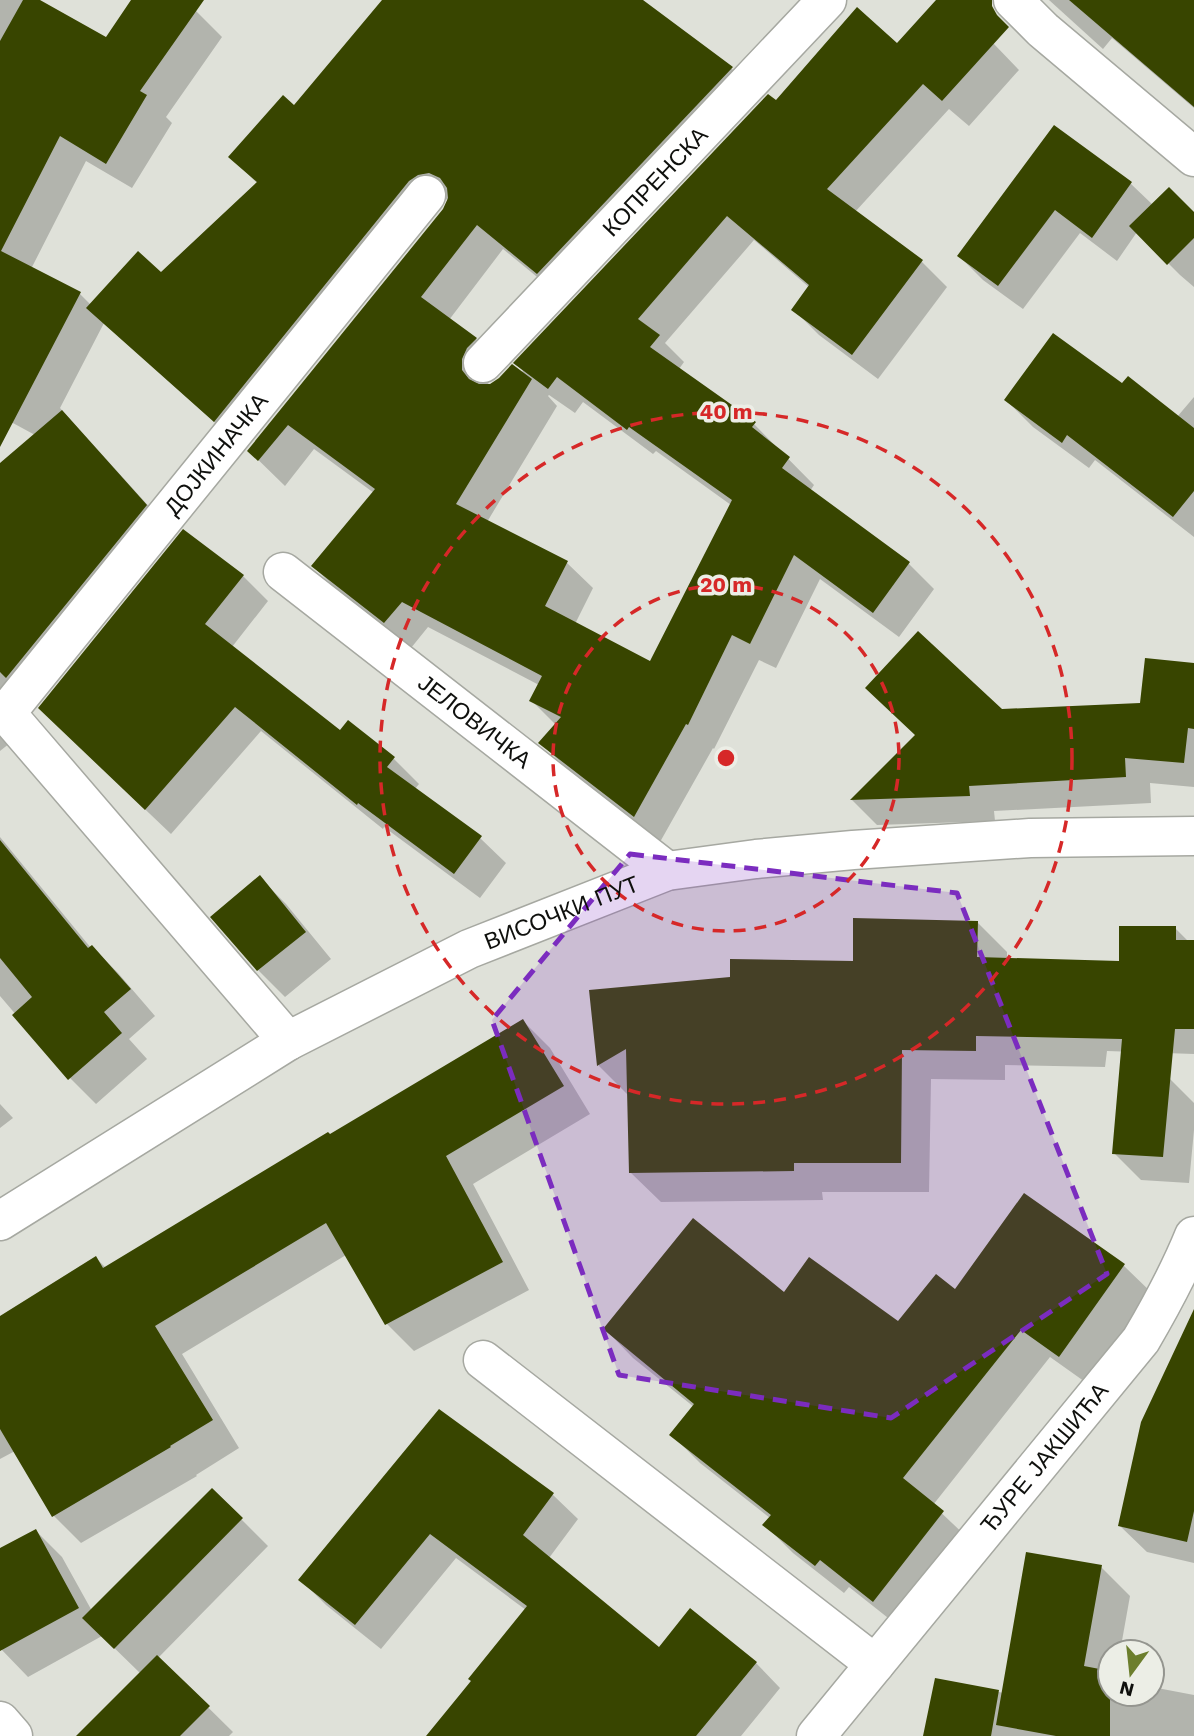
<svg xmlns="http://www.w3.org/2000/svg" width="1194" height="1736" font-family="'Work Sans',sans-serif">
<rect width="100%" height="100%" fill="#dfe1d9"/>
<!-- shadow -->
<path fill="#0003" fill-rule="evenodd" d="M 0,0 L 37,0 L 106,39 L 133,0 L 179,0 L 196,11 L 222,37 L 166,117 L 172,123 L 132,188 L 86,161 L 31,269 L 80,294 L 91,305 L 161,274 L 257,183 L 231,157 L 294,107 L 385,0 L 640,0 L 732,69 L 757,94 L 564,299 L 503,249 L 449,320 L 476,339 L 501,365 L 493,374 L 487,386 L 521,373 L 523,371 L 515,363 L 776,102 L 898,46 L 938,0 L 944,0 L 994,44 L 1019,70 L 969,126 L 949,109 L 855,212 L 922,262 L 947,287 L 878,379 L 819,335 L 793,309 L 810,288 L 754,240 L 665,343 L 684,362 L 679,369 L 754,424 L 814,485 L 810,491 L 908,563 L 934,589 L 899,637 L 820,579 L 776,668 L 759,660 L 714,749 L 713,748 L 660,842 L 566,768 L 540,742 L 556,725 L 532,701 L 539,685 L 428,627 L 411,648 L 339,592 L 313,566 L 374,493 L 314,449 L 285,486 L 249,451 L 445,210 L 449,199 L 444,200 L 241,446 L 104,323 L 60,408 L 172,532 L 15,725 L 10,743 L 0,751 L 0,533 L 35,435 L 0,416 ZM 549,395 L 575,413 L 583,402 L 653,454 L 656,451 L 731,505 L 651,663 L 575,624 L 593,588 L 567,563 L 487,522 L 557,406 L 548,396 Z
M 1049,0 L 1194,0 L 1194,108 L 1112,38 L 1103,49 Z
M 1055,127 L 1131,184 L 1153,205 L 1194,214 L 1194,287 L 1180,275 L 1137,232 L 1117,261 L 1080,233 L 1023,309 L 983,280 L 959,256 Z
M 1122,386 L 1177,417 L 1194,397 L 1194,537 L 1095,460 L 1089,468 L 1033,427 L 1006,400 Z
M 243,576 L 268,601 L 232,647 L 340,732 L 348,722 L 394,759 L 419,784 L 415,789 L 480,838 L 506,863 L 480,898 L 384,827 L 383,829 L 261,731 L 171,834 L 65,733 Z
M 1194,665 L 1194,787 L 1150,783 L 1151,803 L 994,811 L 995,821 L 877,825 L 852,800 L 1141,705 Z
M 0,837 L 91,948 L 92,947 L 118,973 L 155,1016 L 129,1039 L 147,1059 L 96,1104 L 70,1078 L 0,996 Z
M 260,878 L 286,904 L 331,959 L 285,997 L 258,970 L 213,917 Z
M 977,922 L 1007,952 L 1007,959 L 1121,962 L 1175,928 L 1189,942 L 1194,942 L 1194,1054 L 1107,1051 L 1105,1067 L 1005,1065 L 1005,1080 L 931,1079 L 929,1192 L 822,1192 L 823,1200 L 661,1202 L 631,1173 L 629,1096 L 599,1066 L 591,992 L 732,978 L 854,963 Z
M 523,1021 L 550,1048 L 590,1114 L 473,1184 L 529,1290 L 414,1351 L 387,1324 L 346,1255 L 182,1354 L 239,1448 L 196,1475 L 197,1476 L 81,1543 L 54,1516 L 15,1451 L 0,1459 L 0,1330 L 96,1258 L 106,1268 Z
M 1170,1079 L 1194,1103 L 1194,1130 L 1189,1183 L 1141,1180 L 1114,1153 Z
M 0,1104 L 13,1118 L 0,1128 Z
M 1024,1195 L 1124,1266 L 1153,1294 L 1088,1384 L 1050,1357 L 933,1505 L 971,1541 L 902,1629 L 849,1587 L 844,1593 L 793,1553 L 765,1525 L 770,1518 L 700,1463 L 672,1435 L 694,1407 L 633,1358 L 605,1329 L 784,1295 L 898,1324 L 955,1292 Z
M 1194,1408 L 1194,1563 L 1147,1552 L 1120,1526 Z
M 439,1411 L 553,1495 L 578,1519 L 549,1558 L 659,1649 L 756,1663 L 780,1688 L 741,1736 L 428,1736 L 526,1610 L 456,1558 L 381,1649 L 326,1605 L 301,1580 Z
M 212,1490 L 268,1546 L 158,1658 L 233,1732 L 229,1736 L 84,1736 L 141,1674 L 102,1636 L 28,1677 L 0,1648 L 0,1550 L 36,1531 L 62,1557 L 92,1611 Z
M 1101,1567 L 1130,1596 L 1120,1652 L 1110,1652 L 1110,1694 L 1152,1694 L 1152,1687 L 1194,1695 L 1194,1736 L 925,1736 L 936,1680 L 1004,1693 Z"/>
<!-- building -->
<path fill="#384500" d="M 23,0 L 40,0 L 106,37 L 131,0 L 204,0 L 140,91 L 147,95 L 106,164 L 60,136 L 1,251 L 81,292 L 0,447 L 0,41 Z
M 382,0 L 643,0 L 733,67 L 537,274 L 477,225 L 421,297 L 477,338 L 467,348 L 462,359 L 462,370 L 469,379 L 479,384 L 490,384 L 499,378 L 512,364 L 532,379 L 456,504 L 568,561 L 545,606 L 650,661 L 732,500 L 629,427 L 627,430 L 557,377 L 548,389 L 513,363 L 768,94 L 776,100 L 857,7 L 897,43 L 936,0 L 992,0 L 992,6 L 997,15 L 1009,27 L 942,101 L 923,84 L 827,189 L 923,260 L 852,355 L 791,310 L 809,285 L 727,216 L 638,319 L 660,335 L 650,347 L 756,422 L 752,427 L 790,457 L 782,468 L 910,562 L 873,613 L 794,555 L 750,644 L 732,635 L 688,725 L 686,724 L 634,817 L 538,743 L 561,717 L 529,701 L 542,676 L 402,602 L 384,623 L 311,566 L 375,489 L 288,425 L 258,461 L 247,451 L 443,209 L 448,198 L 447,188 L 440,178 L 429,173 L 418,175 L 409,181 L 214,422 L 86,308 L 138,251 L 161,272 L 257,182 L 228,157 L 283,95 L 294,105 Z
M 1069,0 L 1194,0 L 1194,107 Z
M 1054,125 L 1132,182 L 1092,238 L 1055,210 L 998,286 L 957,256 Z
M 1169,187 L 1194,212 L 1194,238 L 1167,265 L 1129,226 Z
M 1053,333 L 1122,383 L 1128,376 L 1194,428 L 1194,491 L 1173,517 L 1067,435 L 1062,443 L 1004,400 Z
M 62,410 L 147,505 L 6,678 L 0,672 L 0,463 Z
M 183,529 L 244,575 L 205,624 L 340,730 L 348,720 L 395,757 L 387,767 L 482,836 L 454,874 L 358,803 L 357,805 L 235,707 L 145,810 L 38,708 Z
M 918,631 L 1002,709 L 1140,703 L 1145,658 L 1194,663 L 1194,729 L 1188,728 L 1184,763 L 1125,758 L 1126,777 L 969,786 L 970,796 L 850,800 L 915,735 L 865,688 Z
M 0,840 L 88,948 L 92,945 L 131,989 L 104,1012 L 122,1033 L 68,1080 L 12,1015 L 32,997 L 0,958 Z
M 260,875 L 306,932 L 257,971 L 210,917 Z
M 853,918 L 978,921 L 977,957 L 1119,961 L 1119,926 L 1176,926 L 1176,940 L 1194,940 L 1194,1029 L 1175,1029 L 1163,1157 L 1112,1154 L 1122,1039 L 976,1036 L 976,1051 L 902,1050 L 901,1163 L 794,1163 L 794,1171 L 629,1173 L 626,1049 L 597,1066 L 589,990 L 730,977 L 730,959 L 853,961 Z
M 523,1019 L 564,1086 L 446,1156 L 503,1262 L 385,1325 L 326,1223 L 155,1326 L 213,1420 L 170,1446 L 171,1447 L 52,1517 L 0,1429 L 0,1316 L 96,1256 L 103,1268 L 328,1132 L 330,1134 Z
M 1024,1193 L 1125,1264 L 1059,1357 L 1021,1330 L 903,1478 L 944,1511 L 873,1602 L 820,1560 L 815,1566 L 762,1525 L 771,1515 L 669,1435 L 694,1404 L 603,1329 L 693,1218 L 784,1292 L 809,1257 L 898,1321 L 936,1274 L 955,1289 Z
M 1194,1309 L 1194,1511 L 1187,1542 L 1118,1526 L 1141,1422 Z
M 439,1409 L 554,1493 L 523,1535 L 659,1647 L 690,1608 L 757,1662 L 696,1736 L 426,1736 L 471,1681 L 468,1679 L 527,1606 L 430,1534 L 355,1625 L 298,1580 Z
M 212,1488 L 243,1518 L 114,1649 L 82,1618 Z
M 36,1529 L 79,1608 L 0,1651 L 0,1548 Z
M 1026,1552 L 1102,1565 L 1084,1666 L 1110,1671 L 1110,1736 L 1056,1736 L 996,1725 Z
M 157,1655 L 210,1706 L 180,1736 L 76,1736 Z
M 935,1678 L 999,1690 L 991,1736 L 923,1736 Z"/>
<g fill="none" stroke-linecap="round" stroke-linejoin="round">
<!-- street casing -->
<g stroke="#a6a8a1" stroke-width="41">
<g id="street">
<path d="M 1013,0 L 1043,30 L 1194,157"/>
<path id="s1" d="M 483,363 L 827,0"/>
<path id="s2" d="M 283,572 L 667,871"/>
<path id="s3" d="M 288,1041 L 6,713 L 426,195"/>
<path d="M 483,1360 L 875,1664"/>
<path d="M 0,1721 L 13,1736"/>
<path id="s4" d="M 816,1736 L 1141,1340 C 1161,1306 1179,1273 1194,1236"/>
</g>
</g>
<!-- secondary casing -->
<g stroke="#a6a8a1" stroke-width="41">
<g id="secondary">
<path id="s5" d="M 0,1221 L 288,1041 L 469,949 L 667,871 L 756,859 L 853,850 L 1030,838 L 1194,836"/>
</g>
</g>
<!-- street -->
<use href="#street" stroke="#fff" stroke-width="38"/>
<!-- secondary -->
<use href="#secondary" stroke="#fff" stroke-width="38"/>
</g>
<!-- marked area -->
<path fill="#7b2cbf" fill-opacity="0.2" stroke="#7b2cbf" stroke-width="5" stroke-dasharray="14 9" stroke-linejoin="round" d="M 630,854 L 957,893 L 1107,1274 L 891,1418 L 619,1375 L 492,1020 Z"/>
<!-- distance rings -->
<g fill="none" stroke="#d62828" stroke-width="3.5" stroke-dasharray="12 9">
<circle cx="726" cy="758" r="173"/>
<circle cx="726" cy="758" r="346"/>
</g>
<g text-anchor="middle" stroke-width="7" stroke-linejoin="round" paint-order="stroke">
<!-- street labels -->
<g font-size="23" fill="#0f100d" stroke="#eceee6">
<text dy="8" stroke="none"><textPath href="#s1" startOffset="250">КОПРЕНСКА</textPath></text>
<text dy="8" stroke="none"><textPath href="#s3" startOffset="766">ДОЈКИНАЧКА</textPath></text>
<text dy="8" stroke="none"><textPath href="#s2" startOffset="243">ЈЕЛОВИЧКА</textPath></text>
<text dy="8" stroke="none"><textPath href="#s5" startOffset="642">ВИСОЧКИ ПУТ</textPath></text>
<text dy="8" stroke="none"><textPath href="#s4" startOffset="360">ЂУРЕ ЈАКШИЋА</textPath></text>
</g>
</g>
<circle cx="726" cy="758" r="10" fill="#d62828" stroke="#eceee6" stroke-width="3.5"/>
<g font-size="21" text-anchor="middle" font-weight="bold" fill="#d62828" stroke="#eceee6" stroke-width="7" stroke-linejoin="round" paint-order="stroke">
<text x="726" y="419">40 m</text>
<text x="726" y="592">20 m</text>
</g>
<!-- north arrow -->
<g transform="translate(1131 1673) rotate(195)"><circle r="33" fill="#eceee6" stroke="#94958f" stroke-width="2"/>
<path d="M0-5L12 26L0 18L-12 26Z" fill="#6c7e2d"/>
<text y="-10" font-size="19" font-weight="bold" text-anchor="middle" fill="#0f100d">N</text>
</g>
</svg>
